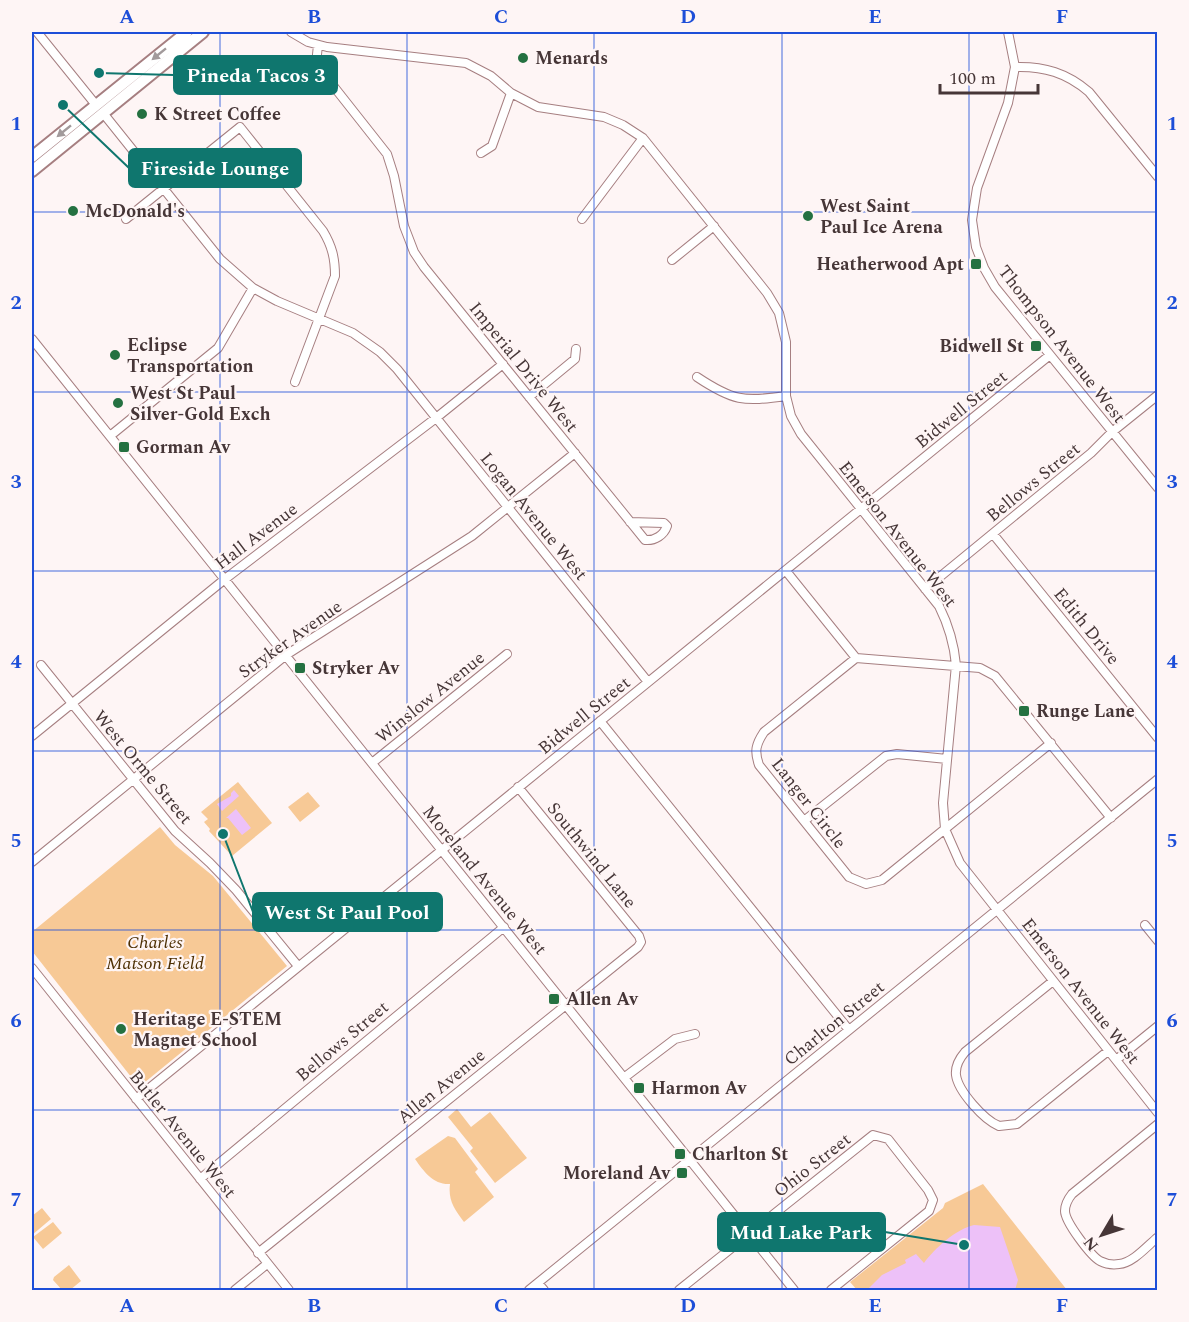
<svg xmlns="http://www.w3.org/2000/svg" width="1189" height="1322" font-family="Spectral,serif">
<rect width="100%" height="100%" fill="#fef5f5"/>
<!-- green -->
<path fill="#f7c996" d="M 238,782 L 272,823 L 232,856 L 209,831 L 210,829 L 204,822 L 208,819 L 201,812 Z
M 308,792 L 320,806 L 300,822 L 288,807 Z
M 160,827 L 175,845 L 213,876 L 287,966 L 139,1087 L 32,951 L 32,932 Z
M 457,1109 L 471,1127 L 490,1112 L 527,1158 L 495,1183 L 470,1151 L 473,1148 L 448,1117 Z
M 448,1136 L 455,1138 L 478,1169 L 475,1172 L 494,1197 L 464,1222 C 454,1209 448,1200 450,1184 C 434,1185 424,1172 415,1159 Z
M 983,1184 L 1067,1290 L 857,1290 L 850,1282 L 943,1208 L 945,1203 Z
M 42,1208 L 51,1219 L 32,1235 L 32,1216 Z
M 53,1222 L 62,1233 L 43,1249 L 33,1237 Z
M 69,1265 L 81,1281 L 70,1290 L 62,1290 L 53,1280 L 54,1277 Z"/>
<!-- water -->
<path fill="#edc1f8" d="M 234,790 L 239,796 L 222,811 L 217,804 L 231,796 L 231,793 Z
M 236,809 L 251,828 L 242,835 L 228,818 L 226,818 Z
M 974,1225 L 1000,1227 L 1018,1280 L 1015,1290 L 867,1290 L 882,1275 L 906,1263 L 905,1260 L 916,1254 L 924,1263 C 934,1249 956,1229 974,1225 Z"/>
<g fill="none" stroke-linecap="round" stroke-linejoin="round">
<!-- minor casing -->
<g stroke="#a67f81" stroke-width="10">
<path id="minor" d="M 37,32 L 96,105
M 291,32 L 308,42 L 327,47 L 466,63 L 491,76 L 511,93 L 538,107 L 604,117 L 623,125 L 643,138 L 767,293 L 779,313 L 786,342 L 786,396 L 791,416 L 801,434 L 939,606 C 949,626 954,643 956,665 L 943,803 L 945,829 L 960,863 L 1158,1113
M 1008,32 L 1015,67 L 1008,103 L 977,188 L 972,220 L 976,247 L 984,268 L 995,287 L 1158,488
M 318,45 L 316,64 L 387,154 L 394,176 L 404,226 L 414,252 L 424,267 L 645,540 C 655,541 664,535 667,526 L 664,523 L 630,522
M 1015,67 C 1044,66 1067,73 1089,92 L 1158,177
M 103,113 L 220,259 L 253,288 L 277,301 L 353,333 L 380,352 L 397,369 L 648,682
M 481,153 L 492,146 L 511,93
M 126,219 L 240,127 L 323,231 C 332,246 335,258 335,276 L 295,382
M 582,219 L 643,138
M 672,260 L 714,226
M 32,339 L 794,1290
M 697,377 C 733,401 743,402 786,396
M 529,397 L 575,359 L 576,349
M 110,436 L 218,348 L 253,288
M 993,534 L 1158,738
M 786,571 L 856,658
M 925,589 L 1091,453 L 1112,432 L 1158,395
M 41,665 L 175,831 L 210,863 L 236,890 L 298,966
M 600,721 L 849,1030
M 32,736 L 225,579 L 436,418 L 503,364
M 1051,743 L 882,880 L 866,884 L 849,877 L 759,765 C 754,751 756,744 764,732 L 856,658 L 980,668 L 995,676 L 1111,818
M 372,763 L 507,654
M 804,821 L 886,756 L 897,754 L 947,759
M 32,862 L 286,655 L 472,536 L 575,453
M 1145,925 L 1158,941
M 32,968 L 289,1290
M 1053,981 L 965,1052 C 959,1059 955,1066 956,1075 C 958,1091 984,1120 999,1126 L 1017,1124 L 1108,1051
M 1116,1060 L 1158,1026
M 625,1077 L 675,1039 L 695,1034
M 136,1099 L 1050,355
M 1158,1124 L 1072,1194 C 1068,1199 1065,1205 1065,1211 C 1065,1222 1091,1256 1100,1261 C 1106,1264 1113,1265 1119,1264 C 1133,1263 1147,1246 1158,1237
M 200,1179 L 504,927
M 258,1253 L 638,947 L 641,942 L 639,936 L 518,787
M 538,1283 L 544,1290
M 235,1290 L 267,1264
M 529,1290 L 1158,779
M 679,1290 L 873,1135 L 888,1139 L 928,1190 L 933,1200 L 929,1211 L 831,1290"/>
</g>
<!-- major casing -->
<g stroke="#a67f81" stroke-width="14">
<path id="major" d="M 32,157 L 187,32
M 32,171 L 203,32"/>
</g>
<!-- minor -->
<use href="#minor" stroke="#fff" stroke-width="8"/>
<!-- major -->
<use href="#major" stroke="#fff" stroke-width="10"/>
</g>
<!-- one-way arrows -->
<defs><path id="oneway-solid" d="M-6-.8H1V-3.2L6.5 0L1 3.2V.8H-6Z" transform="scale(1.5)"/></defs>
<g fill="#a29a9b">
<use href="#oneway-solid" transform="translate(159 54) rotate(141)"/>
<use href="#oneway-solid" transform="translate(64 131) rotate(141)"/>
</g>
<!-- grid -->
<path fill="none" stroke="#1d4ed8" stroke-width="1.5" stroke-opacity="0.55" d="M 220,32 L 220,1290M 407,32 L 407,1290M 594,32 L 594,1290M 782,32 L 782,1290M 969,32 L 969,1290M 32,212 L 1158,212M 32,392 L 1158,392M 32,571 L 1158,571M 32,751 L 1158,751M 32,930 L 1158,930M 32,1110 L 1158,1110"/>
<!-- markers -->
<g fill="#247141" stroke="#fef5f5" stroke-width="2">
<circle cx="523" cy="58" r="6"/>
<circle cx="142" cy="114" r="6"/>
<circle cx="73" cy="211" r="6"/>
<circle cx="808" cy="216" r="6"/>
<rect x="970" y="258" width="12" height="12" rx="3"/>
<rect x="1030" y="340" width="12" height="12" rx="3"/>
<circle cx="115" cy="355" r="6"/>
<circle cx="118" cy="403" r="6"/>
<rect x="118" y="441" width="12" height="12" rx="3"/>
<rect x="294" y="662" width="12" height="12" rx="3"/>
<rect x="1018" y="705" width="12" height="12" rx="3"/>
<rect x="548" y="993" width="12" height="12" rx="3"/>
<circle cx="121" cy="1029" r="6"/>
<rect x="633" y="1082" width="12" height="12" rx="3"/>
<rect x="674" y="1148" width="12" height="12" rx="3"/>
<rect x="676" y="1167" width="12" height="12" rx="3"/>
</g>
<g text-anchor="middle" stroke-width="4.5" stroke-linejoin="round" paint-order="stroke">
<!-- poi labels -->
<g font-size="18" font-weight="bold" fill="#463637" stroke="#fef5f5" text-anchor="start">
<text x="535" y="64">Menards</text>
<text x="154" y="120">K Street Coffee</text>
<text x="820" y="212">West Saint<tspan x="820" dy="21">Paul Ice Arena</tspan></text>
<text x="85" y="217">McDonald's</text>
<text x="964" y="270" text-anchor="end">Heatherwood Apt</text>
<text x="127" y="351">Eclipse<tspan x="127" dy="21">Transportation</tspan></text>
<text x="1024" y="352" text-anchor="end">Bidwell St</text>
<text x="130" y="399">West St Paul<tspan x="130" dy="21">Silver-Gold Exch</tspan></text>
<text x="136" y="453">Gorman Av</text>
<text x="312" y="674">Stryker Av</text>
<text x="1036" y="717">Runge Lane</text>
<text x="566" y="1005">Allen Av</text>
<text x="133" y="1025">Heritage E-STEM<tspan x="133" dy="21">Magnet School</tspan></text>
<text x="651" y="1094">Harmon Av</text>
<text x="692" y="1160">Charlton St</text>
<text x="670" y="1179" text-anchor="end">Moreland Av</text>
</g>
<!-- street labels -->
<g font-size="18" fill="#463637" stroke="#fef5f5">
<text transform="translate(1062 344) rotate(52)" y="6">Thompson Avenue West</text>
<text transform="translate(524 367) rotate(51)" y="6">Imperial Drive West</text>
<text transform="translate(961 409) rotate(-39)" y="6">Bidwell Street</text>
<text transform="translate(1033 482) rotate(-39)" y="6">Bellows Street</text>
<text transform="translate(534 516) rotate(51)" y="6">Logan Avenue West</text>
<text transform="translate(898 534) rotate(52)" y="6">Emerson Avenue West</text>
<text transform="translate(256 536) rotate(-37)" y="6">Hall Avenue</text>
<text transform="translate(1087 626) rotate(51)" y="6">Edith Drive</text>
<text transform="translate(290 639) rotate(-35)" y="6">Stryker Avenue</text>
<text transform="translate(430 697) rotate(-39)" y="6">Winslow Avenue</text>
<text transform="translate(584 715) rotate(-39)" y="6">Bidwell Street</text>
<text transform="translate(143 767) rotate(50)" y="6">West Orme Street</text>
<text transform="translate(809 803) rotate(52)" y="6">Langer Circle</text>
<text transform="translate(592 855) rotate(51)" y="6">Southwind Lane</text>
<text transform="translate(485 880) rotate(51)" y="6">Moreland Avenue West</text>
<text transform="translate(1081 991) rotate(52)" y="6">Emerson Avenue West</text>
<text transform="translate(834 1023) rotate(-39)" y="6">Charlton Street</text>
<text transform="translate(342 1041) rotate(-40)" y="6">Bellows Street</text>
<text transform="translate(441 1086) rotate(-39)" y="6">Allen Avenue</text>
<text transform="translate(183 1134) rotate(51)" y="6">Butler Avenue West</text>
<text transform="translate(812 1165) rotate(-38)" y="6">Ohio Street</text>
</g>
<!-- park labels -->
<g font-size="18" font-style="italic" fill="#4e3004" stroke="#fef5f5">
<text x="155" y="948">Charles<tspan x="155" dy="21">Matson Field</tspan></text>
</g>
</g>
<!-- callouts -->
<path fill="none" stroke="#0f766e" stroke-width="2" d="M99 73L174 75M63 105L129 168M223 834L253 912M964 1245L885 1232"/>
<g fill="#0f766e" stroke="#fef5f5" stroke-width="2">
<circle cx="99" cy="73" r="6"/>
<circle cx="63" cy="105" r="6"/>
<circle cx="223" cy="834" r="6"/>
<circle cx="964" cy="1245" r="6"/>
</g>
<g fill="#0f766e" stroke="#0f766e" stroke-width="2">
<rect x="174" y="56" width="163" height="38" rx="6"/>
<rect x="129" y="149" width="172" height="38" rx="6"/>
<rect x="253" y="893" width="189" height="38" rx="6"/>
<rect x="718" y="1213" width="167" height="38" rx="6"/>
</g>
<g font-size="20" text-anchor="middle" font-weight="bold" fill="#fff">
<text x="256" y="82">Pineda Tacos 3</text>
<text x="215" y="175">Fireside Lounge</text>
<text x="347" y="919">West St Paul Pool</text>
<text x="801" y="1239">Mud Lake Park</text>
</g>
<!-- border -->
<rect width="1189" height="1322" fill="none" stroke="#fef5f5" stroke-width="66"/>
<!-- north arrow -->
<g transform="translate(1102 1235) rotate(231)" stroke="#fef5f5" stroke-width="4.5" paint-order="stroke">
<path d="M0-4.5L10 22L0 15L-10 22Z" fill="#463637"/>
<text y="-9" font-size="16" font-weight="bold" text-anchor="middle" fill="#463637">N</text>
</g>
<!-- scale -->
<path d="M940 84v9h98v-9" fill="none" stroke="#463637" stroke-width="3"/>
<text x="949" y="84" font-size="18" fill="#463637" stroke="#fef5f5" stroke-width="4.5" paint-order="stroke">100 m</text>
<rect x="33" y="33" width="1123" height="1256" fill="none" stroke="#1d4ed8" stroke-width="2"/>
<g font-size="20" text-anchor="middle" font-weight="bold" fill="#1d4ed8">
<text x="127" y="23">A</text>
<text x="314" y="23">B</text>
<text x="501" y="23">C</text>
<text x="688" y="23">D</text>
<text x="875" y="23">E</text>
<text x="1062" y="23">F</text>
<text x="16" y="130">1</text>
<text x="1172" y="130">1</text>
<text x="16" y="309">2</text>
<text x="1172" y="309">2</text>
<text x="16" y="488">3</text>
<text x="1172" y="488">3</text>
<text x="16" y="668">4</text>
<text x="1172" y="668">4</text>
<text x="16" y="847">5</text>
<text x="1172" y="847">5</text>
<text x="16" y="1027">6</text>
<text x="1172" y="1027">6</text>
<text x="16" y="1206">7</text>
<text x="1172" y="1206">7</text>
<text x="127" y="1312">A</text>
<text x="314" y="1312">B</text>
<text x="501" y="1312">C</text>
<text x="688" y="1312">D</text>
<text x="875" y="1312">E</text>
<text x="1062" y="1312">F</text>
</g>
</svg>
